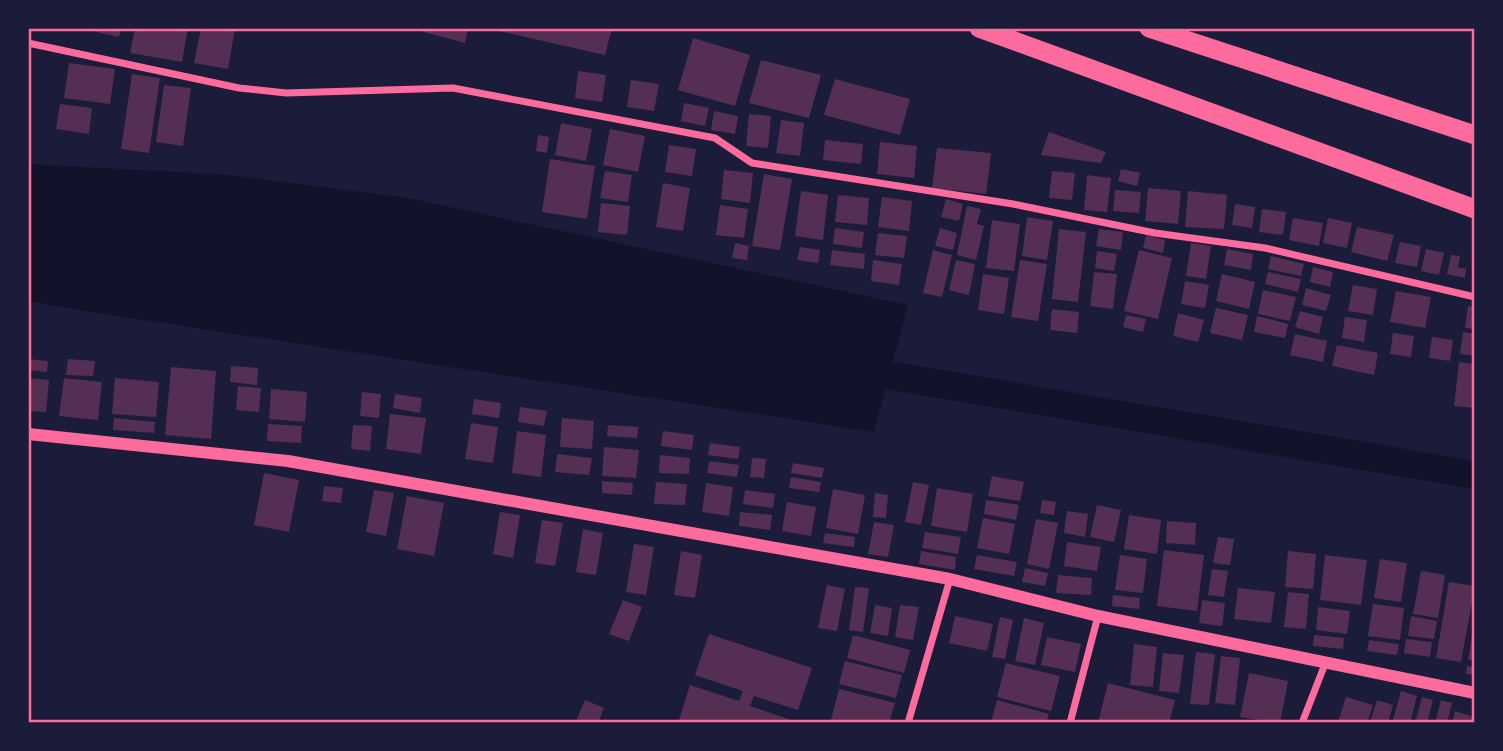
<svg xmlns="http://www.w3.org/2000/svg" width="1503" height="751" font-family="Signika,sans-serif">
<rect width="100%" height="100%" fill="#1b1b3a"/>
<!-- water -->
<path fill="#12122b" d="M 28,164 L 229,175 L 408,198 L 908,305 L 874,432 L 66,308 L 28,301 Z"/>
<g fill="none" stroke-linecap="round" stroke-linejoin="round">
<!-- canal -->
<path stroke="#12122b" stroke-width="28" d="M 852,369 L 1475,475"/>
</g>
<!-- building -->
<path fill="#542f53" d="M 79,28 L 121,28 L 119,37 Z
M 135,28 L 188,28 L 182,62 L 130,53 Z
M 201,28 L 235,28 L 228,69 L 194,63 Z
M 409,28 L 468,28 L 465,43 Z
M 486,28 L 612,28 L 605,55 Z
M 693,38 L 750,55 L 735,106 L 678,90 Z
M 761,60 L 821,75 L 809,118 L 749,103 Z
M 69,63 L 115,69 L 110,104 L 64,98 Z
M 578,71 L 606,75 L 602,102 L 575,98 Z
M 132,74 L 160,78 L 149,153 L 121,149 Z
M 835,79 L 910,99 L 900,135 L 824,115 Z
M 631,80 L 659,84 L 654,111 L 627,107 Z
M 164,85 L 191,88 L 183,146 L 156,142 Z
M 684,103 L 709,108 L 705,126 L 681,121 Z
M 60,104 L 92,108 L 89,134 L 56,129 Z
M 714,111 L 738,116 L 735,134 L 711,130 Z
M 749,114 L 771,116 L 768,148 L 746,146 Z
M 781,120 L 804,123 L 800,156 L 776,153 Z
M 561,123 L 592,129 L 586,161 L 555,155 Z
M 610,129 L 645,136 L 638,172 L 603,165 Z
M 1049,132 L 1106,152 L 1101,163 L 1041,155 Z
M 538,135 L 549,137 L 547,153 L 536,151 Z
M 825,140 L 863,144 L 861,164 L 823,160 Z
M 880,142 L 917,146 L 914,178 L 877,174 Z
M 669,145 L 696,149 L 692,176 L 665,172 Z
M 937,148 L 991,153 L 986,194 L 932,188 Z
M 550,159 L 595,166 L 587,219 L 542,212 Z
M 1121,169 L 1140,173 L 1137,186 L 1118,181 Z
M 724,170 L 753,173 L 750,203 L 721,199 Z
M 605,171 L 632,175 L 628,202 L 600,198 Z
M 1052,171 L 1075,173 L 1072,200 L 1049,198 Z
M 764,174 L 792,179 L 780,250 L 752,246 Z
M 1087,175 L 1111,178 L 1107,212 L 1084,210 Z
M 663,183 L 690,188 L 683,231 L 656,227 Z
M 1148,188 L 1181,191 L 1178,224 L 1145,221 Z
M 1115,190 L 1141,192 L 1139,213 L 1113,211 Z
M 801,191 L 828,195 L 823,240 L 795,236 Z
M 1188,191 L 1227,195 L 1224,229 L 1185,227 Z
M 838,195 L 869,198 L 867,225 L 835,222 Z
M 882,197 L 912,201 L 909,231 L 878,227 Z
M 946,199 L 963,204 L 959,221 L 941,217 Z
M 601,203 L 630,206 L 627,235 L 598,232 Z
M 1235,204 L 1255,207 L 1252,228 L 1232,225 Z
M 720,205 L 748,209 L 744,238 L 716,235 Z
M 967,206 L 981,209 L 977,224 L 984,226 L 976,260 L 957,255 Z
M 1262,209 L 1286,212 L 1283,235 L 1259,232 Z
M 1027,217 L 1053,221 L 1047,260 L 1022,256 Z
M 1293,218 L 1323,223 L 1319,246 L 1289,240 Z
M 1328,218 L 1352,223 L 1347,248 L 1323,243 Z
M 992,220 L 1020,224 L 1014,271 L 986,268 Z
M 1357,227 L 1394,235 L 1387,261 L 1351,252 Z
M 835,228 L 864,232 L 862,248 L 833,244 Z
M 940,228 L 957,233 L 953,250 L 935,246 Z
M 1059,229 L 1086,232 L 1078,302 L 1052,299 Z
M 1099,229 L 1123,232 L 1121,250 L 1096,246 Z
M 878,233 L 907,236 L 904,258 L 875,255 Z
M 1146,235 L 1165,240 L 1163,253 L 1143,248 Z
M 1400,242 L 1421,246 L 1417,267 L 1395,263 Z
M 735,243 L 749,246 L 747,260 L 732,258 Z
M 1191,243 L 1211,246 L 1206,279 L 1186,276 Z
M 800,247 L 820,250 L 818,263 L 797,260 Z
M 1227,249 L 1253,254 L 1251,270 L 1224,265 Z
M 1426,249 L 1444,253 L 1439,275 L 1421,271 Z
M 832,250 L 865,254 L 864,269 L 830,265 Z
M 933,250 L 952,255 L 942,297 L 923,293 Z
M 1139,250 L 1172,258 L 1158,319 L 1124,311 Z
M 1097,251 L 1117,254 L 1114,271 L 1095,268 Z
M 1451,255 L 1460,256 L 1458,267 L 1466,269 L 1465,278 L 1447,274 Z
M 1271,256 L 1304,264 L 1301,276 L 1268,269 Z
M 873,260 L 902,264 L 899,285 L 871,281 Z
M 956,260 L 975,264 L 969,295 L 949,290 Z
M 1020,260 L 1047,264 L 1038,321 L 1011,317 Z
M 1313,267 L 1333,272 L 1330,287 L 1310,282 Z
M 1094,272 L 1117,274 L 1113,309 L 1090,306 Z
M 1268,272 L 1301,279 L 1298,292 L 1265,284 Z
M 983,274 L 1009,278 L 1004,314 L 978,310 Z
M 1222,274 L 1255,282 L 1249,309 L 1216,301 Z
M 1185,281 L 1209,285 L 1205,308 L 1181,304 Z
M 1353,285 L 1377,289 L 1373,315 L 1348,311 Z
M 1306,288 L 1331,295 L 1326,311 L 1302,305 Z
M 1263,290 L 1296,297 L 1290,321 L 1258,314 Z
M 1396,291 L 1431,297 L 1425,328 L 1390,322 Z
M 1468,306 L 1475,307 L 1475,329 L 1465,328 Z
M 1216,308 L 1248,315 L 1242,340 L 1210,333 Z
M 1052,309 L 1079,312 L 1077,333 L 1050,330 Z
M 1300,311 L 1323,317 L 1319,334 L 1295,327 Z
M 1178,313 L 1204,320 L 1198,342 L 1173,336 Z
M 1126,315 L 1146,319 L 1143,332 L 1123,327 Z
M 1257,316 L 1288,324 L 1285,338 L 1254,332 Z
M 1345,317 L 1367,320 L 1364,342 L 1342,338 Z
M 1463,332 L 1475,334 L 1475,356 L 1460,354 Z
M 1393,333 L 1414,336 L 1411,357 L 1390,354 Z
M 1295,334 L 1327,341 L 1323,362 L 1290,355 Z
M 1432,337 L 1453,340 L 1450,361 L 1429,358 Z
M 1337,345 L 1378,353 L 1374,375 L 1332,366 Z
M 28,359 L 48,361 L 47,372 L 28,370 Z
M 68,359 L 95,361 L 93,376 L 66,375 Z
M 1459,362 L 1475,364 L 1475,408 L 1454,406 Z
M 231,366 L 258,368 L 257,385 L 230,382 Z
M 171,367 L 216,371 L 211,439 L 165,435 Z
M 28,378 L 49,380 L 46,412 L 28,411 Z
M 64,378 L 102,382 L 98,420 L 59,416 Z
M 115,378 L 159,382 L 156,417 L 112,414 Z
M 238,386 L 261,388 L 259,412 L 236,410 Z
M 271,389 L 307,392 L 305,422 L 269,419 Z
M 362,392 L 381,394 L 379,418 L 360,416 Z
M 395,394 L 422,398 L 420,413 L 393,408 Z
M 474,399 L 501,403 L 499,418 L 472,414 Z
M 520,407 L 547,411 L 544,426 L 518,422 Z
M 390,414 L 426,418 L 421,454 L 386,449 Z
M 114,418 L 155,422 L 154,433 L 113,430 Z
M 562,418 L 594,421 L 592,449 L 560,447 Z
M 471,423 L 498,427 L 493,463 L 465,459 Z
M 268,424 L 302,426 L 301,443 L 267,441 Z
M 353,425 L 372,426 L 370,451 L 351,449 Z
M 608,425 L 638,427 L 637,438 L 607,436 Z
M 517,431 L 546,435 L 541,477 L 512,473 Z
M 663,431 L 694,435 L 692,450 L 661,446 Z
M 710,443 L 740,447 L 738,459 L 708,455 Z
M 604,447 L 639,450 L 636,478 L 602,476 Z
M 557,454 L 592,458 L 589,475 L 555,472 Z
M 660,455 L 690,458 L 689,474 L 659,473 Z
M 752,458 L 766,459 L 764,478 L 750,477 Z
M 709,461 L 739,465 L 737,477 L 707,473 Z
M 793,463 L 824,468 L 822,478 L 791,473 Z
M 264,473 L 299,480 L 289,532 L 254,525 Z
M 992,476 L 1024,482 L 1020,501 L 988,496 Z
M 791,477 L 821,482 L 819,492 L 789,488 Z
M 602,481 L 633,483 L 632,495 L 602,493 Z
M 656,482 L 687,484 L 685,505 L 654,504 Z
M 913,482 L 929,485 L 921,525 L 905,522 Z
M 706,483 L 733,487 L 729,516 L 702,512 Z
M 324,486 L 343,488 L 341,503 L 322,501 Z
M 937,488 L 973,494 L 967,532 L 931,526 Z
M 833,489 L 865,495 L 858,534 L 826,528 Z
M 374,490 L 394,493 L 386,536 L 366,532 Z
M 745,490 L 775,494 L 773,508 L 743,504 Z
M 875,493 L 888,495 L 886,518 L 873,517 Z
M 407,496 L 444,503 L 434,556 L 397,549 Z
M 986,500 L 1019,505 L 1016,520 L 984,514 Z
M 1042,500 L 1056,502 L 1054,515 L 1040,513 Z
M 787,502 L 816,507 L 811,536 L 782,531 Z
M 1097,505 L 1121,510 L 1114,542 L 1090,537 Z
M 1067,511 L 1088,514 L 1085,537 L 1064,533 Z
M 500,512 L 520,515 L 513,558 L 493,554 Z
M 740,512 L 772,515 L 770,530 L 739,526 Z
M 1129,515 L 1161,520 L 1157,554 L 1124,549 Z
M 983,518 L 1015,524 L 1009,554 L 977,548 Z
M 1036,519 L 1058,523 L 1049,569 L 1027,564 Z
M 542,520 L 563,523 L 555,566 L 535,563 Z
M 1167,521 L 1196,523 L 1195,545 L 1166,543 Z
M 874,522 L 894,525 L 888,557 L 868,554 Z
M 583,529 L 603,533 L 596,575 L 576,572 Z
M 925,532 L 961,537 L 958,554 L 922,548 Z
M 825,533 L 855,537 L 854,547 L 823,543 Z
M 1218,537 L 1234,539 L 1230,565 L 1213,563 Z
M 1067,542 L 1101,547 L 1097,571 L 1064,566 Z
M 634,544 L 654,547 L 646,595 L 626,592 Z
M 1164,550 L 1204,555 L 1197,611 L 1157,606 Z
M 681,551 L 702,555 L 695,598 L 674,595 Z
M 921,551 L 956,557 L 955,570 L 919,564 Z
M 1288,551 L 1316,554 L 1313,589 L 1285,587 Z
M 977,555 L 1017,562 L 1014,576 L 974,569 Z
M 1120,555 L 1147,559 L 1143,593 L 1115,590 Z
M 1325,555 L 1367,560 L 1361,605 L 1320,600 Z
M 1380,559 L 1407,563 L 1401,602 L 1374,598 Z
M 1025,568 L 1048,573 L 1045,586 L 1022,582 Z
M 1212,569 L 1228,571 L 1224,597 L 1208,595 Z
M 1421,571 L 1445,575 L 1438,618 L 1413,614 Z
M 1058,575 L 1092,578 L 1091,595 L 1056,593 Z
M 1449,582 L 1475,586 L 1461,662 L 1436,658 Z
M 827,585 L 845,589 L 837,631 L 818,628 Z
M 855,587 L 869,588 L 863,632 L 849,630 Z
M 1238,588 L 1275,592 L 1271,623 L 1234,619 Z
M 1288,592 L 1309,594 L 1306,629 L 1284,627 Z
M 1113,595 L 1140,598 L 1139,609 L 1112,606 Z
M 623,600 L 642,607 L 629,641 L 609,634 Z
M 1202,600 L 1225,603 L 1222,626 L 1199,623 Z
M 1373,604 L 1404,608 L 1400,640 L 1368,636 Z
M 875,605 L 892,608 L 888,636 L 870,633 Z
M 900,605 L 919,607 L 913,640 L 895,637 Z
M 1318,607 L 1350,611 L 1347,634 L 1316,630 Z
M 955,616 L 993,624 L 987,651 L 949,643 Z
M 1411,616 L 1437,621 L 1434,639 L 1408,636 Z
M 1000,617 L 1013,620 L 1005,659 L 992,657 Z
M 1024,618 L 1044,623 L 1035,665 L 1015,661 Z
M 1474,625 L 1475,625 L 1475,661 L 1468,660 Z
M 709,634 L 812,668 L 798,710 L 754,696 L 750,706 L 794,721 L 793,723 L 678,723 L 690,685 L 739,701 L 743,691 L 695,675 Z
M 853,635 L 910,650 L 904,673 L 847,658 Z
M 1314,635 L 1344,638 L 1343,649 L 1313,646 Z
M 1047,637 L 1081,644 L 1075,672 L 1041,665 Z
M 1406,639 L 1432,642 L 1430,657 L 1404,653 Z
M 1369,640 L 1399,644 L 1397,655 L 1367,651 Z
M 1134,644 L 1157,647 L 1153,687 L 1130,685 Z
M 1196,652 L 1215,654 L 1209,705 L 1190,704 Z
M 1163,653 L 1184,655 L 1179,693 L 1159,691 Z
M 1221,656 L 1240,658 L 1235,705 L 1215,703 Z
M 845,661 L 902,675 L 896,698 L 839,684 Z
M 1006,663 L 1060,676 L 1051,711 L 997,697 Z
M 1467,666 L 1475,667 L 1475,675 L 1466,674 Z
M 1249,673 L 1288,681 L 1280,723 L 1240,717 Z
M 1108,683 L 1175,700 L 1169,723 L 1098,723 Z
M 839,689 L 895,703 L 889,723 L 842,723 L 831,720 Z
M 1401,691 L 1417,696 L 1410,723 L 1392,723 Z
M 1346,697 L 1373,705 L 1367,723 L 1338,722 Z
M 1422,697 L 1433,700 L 1427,723 L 1415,723 Z
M 585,700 L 604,708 L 598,723 L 575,723 Z
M 997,700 L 1049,714 L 1046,723 L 991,723 Z
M 1377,700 L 1393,705 L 1388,723 L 1370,723 Z
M 1441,700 L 1452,703 L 1447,723 L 1435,723 Z
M 1455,711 L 1475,717 L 1475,723 L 1452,723 Z"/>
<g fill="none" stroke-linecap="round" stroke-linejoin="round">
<!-- minor -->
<path stroke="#ff6b9d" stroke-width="7" d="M 28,43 L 239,88 L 286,93 L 453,88 L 715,138 L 752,163 L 1013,204 L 1155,233 L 1265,248 L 1475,297
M 908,723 L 950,579
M 1070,723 L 1098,616
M 1302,723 L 1325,664"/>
<!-- tertiary -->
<path stroke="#ff6b9d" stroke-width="12" d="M 28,434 L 288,461 L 950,579 L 1098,616 L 1475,693"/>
<!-- trunk -->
<path stroke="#ff6b9d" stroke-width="19" d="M 979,28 L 1475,209
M 1149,28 L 1475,135"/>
</g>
<!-- border -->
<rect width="1503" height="751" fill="none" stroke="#1b1b3a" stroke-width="60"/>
<rect x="30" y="30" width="1443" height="691" fill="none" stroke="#ff6b9d" stroke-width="2.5"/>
</svg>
